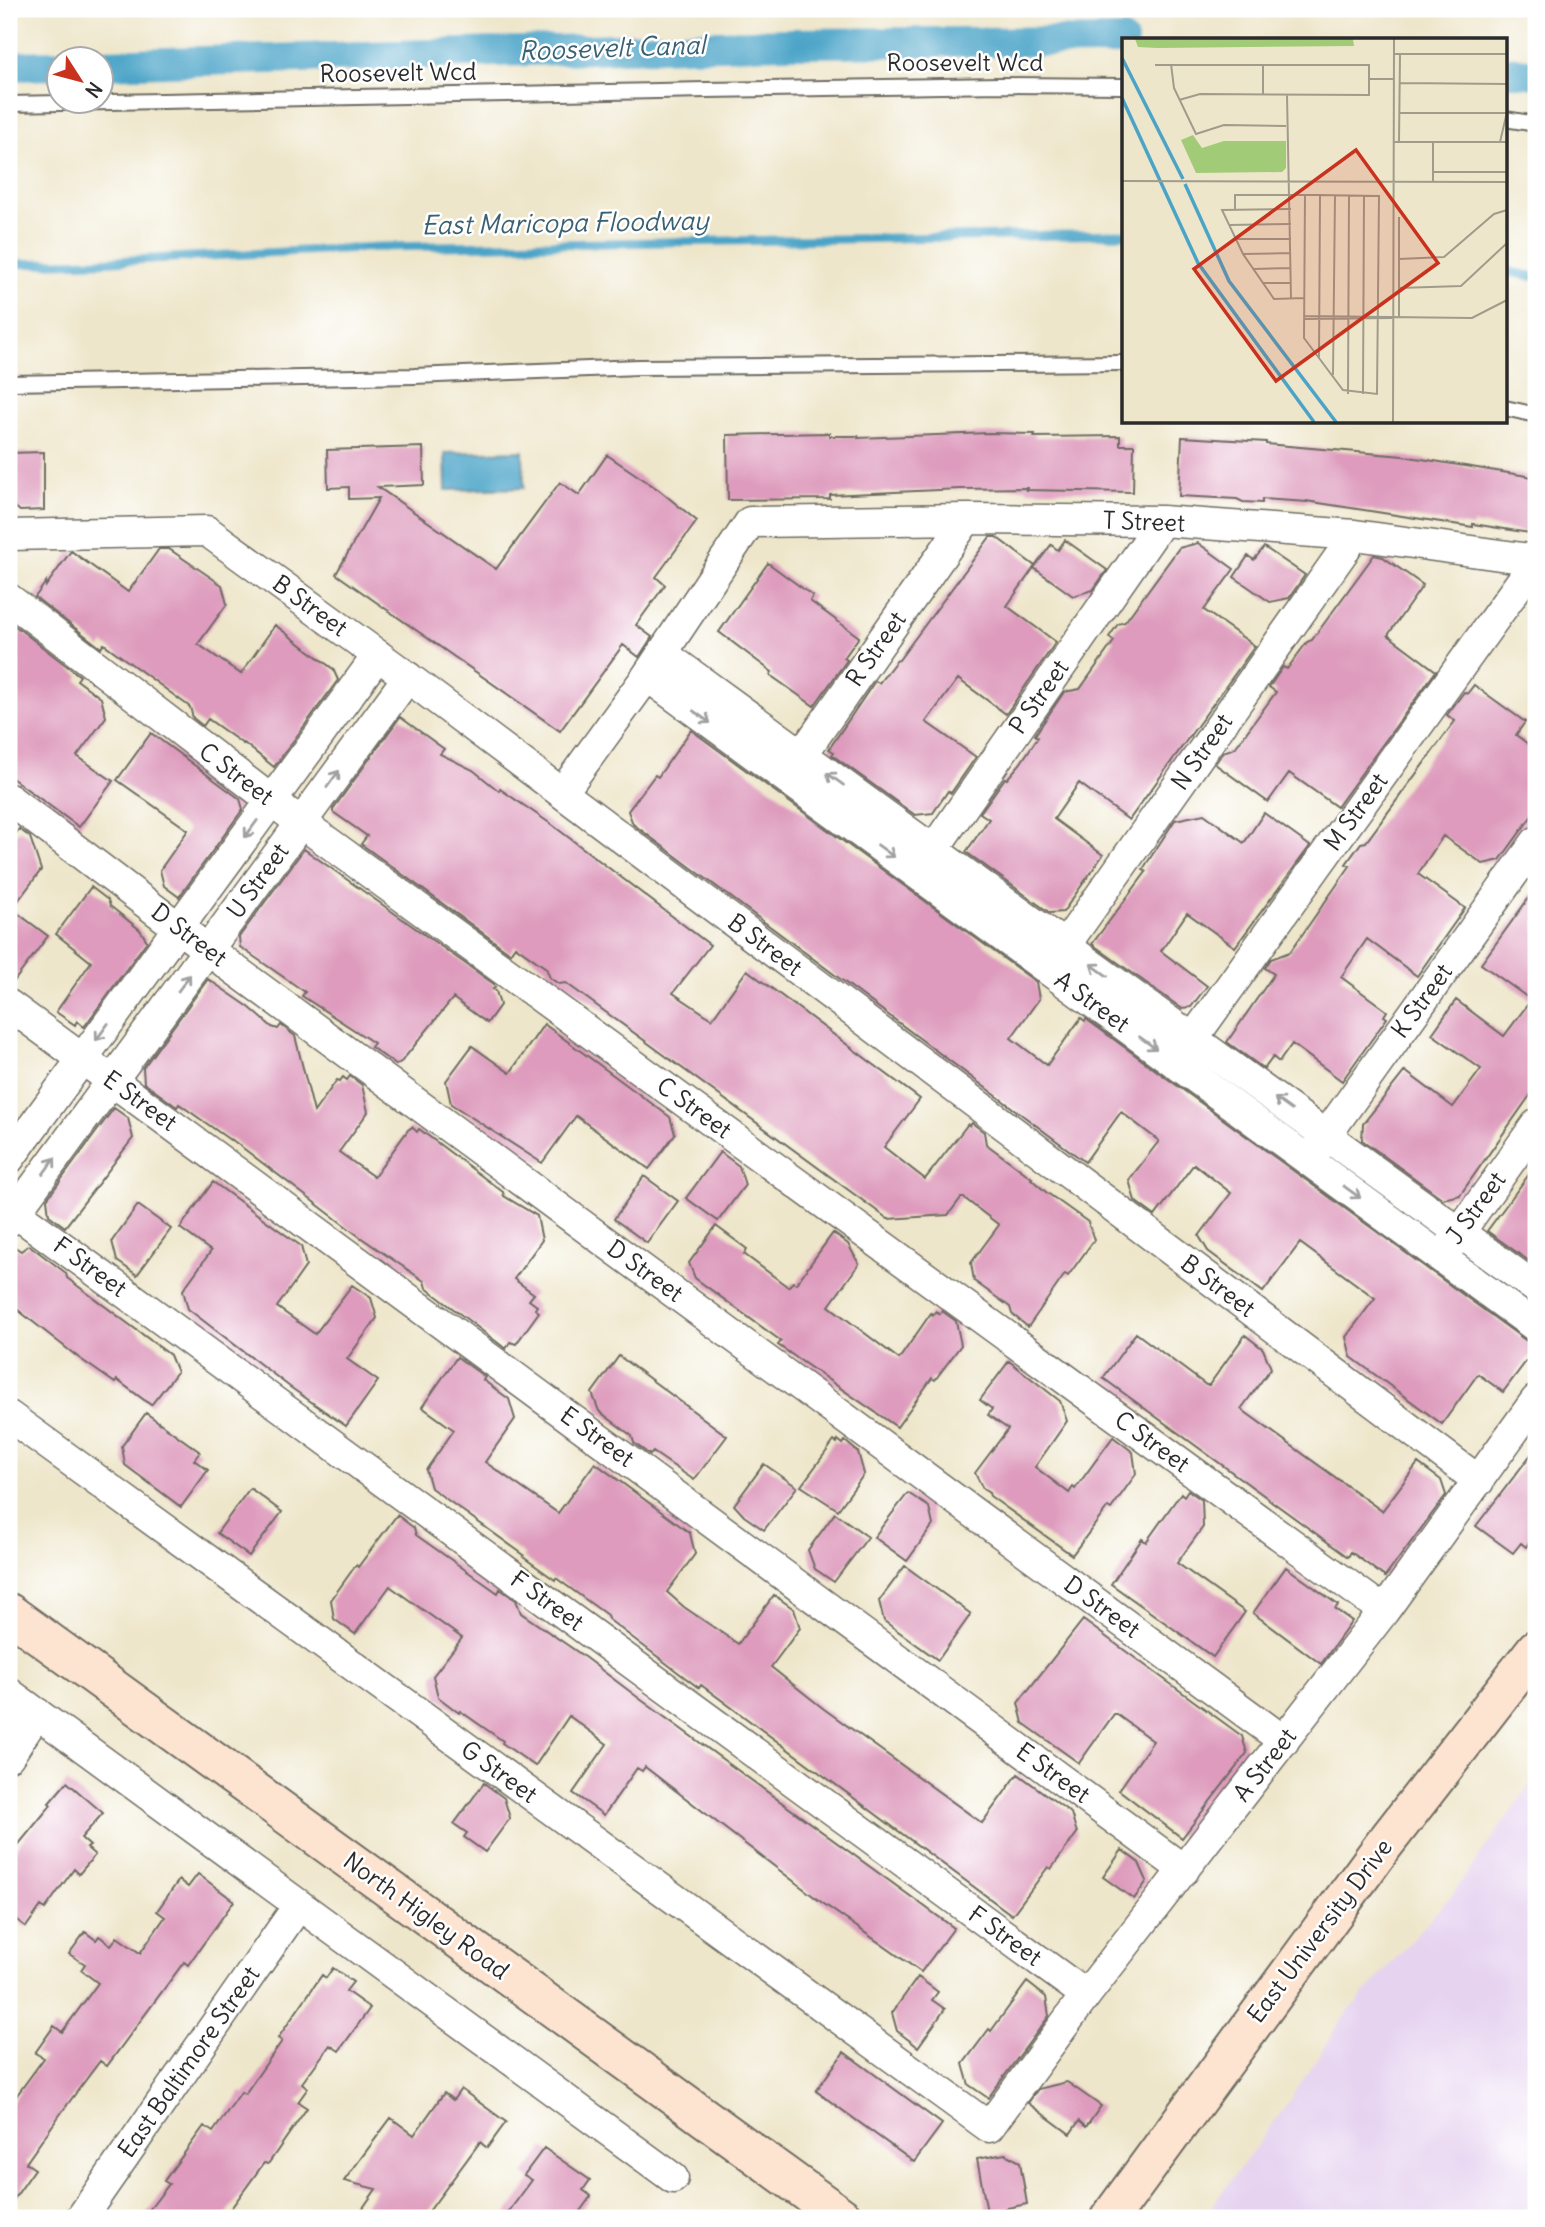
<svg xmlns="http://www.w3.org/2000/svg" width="1545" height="2227" font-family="Delius,sans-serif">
<rect width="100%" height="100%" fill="#fff"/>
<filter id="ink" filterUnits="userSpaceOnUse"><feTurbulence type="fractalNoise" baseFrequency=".0143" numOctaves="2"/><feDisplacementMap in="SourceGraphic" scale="14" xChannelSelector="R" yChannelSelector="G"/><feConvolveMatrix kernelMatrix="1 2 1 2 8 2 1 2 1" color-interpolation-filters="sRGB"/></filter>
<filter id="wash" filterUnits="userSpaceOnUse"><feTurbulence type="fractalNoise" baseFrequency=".00686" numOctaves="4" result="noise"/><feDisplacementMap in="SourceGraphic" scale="28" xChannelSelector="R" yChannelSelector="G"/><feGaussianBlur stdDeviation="1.57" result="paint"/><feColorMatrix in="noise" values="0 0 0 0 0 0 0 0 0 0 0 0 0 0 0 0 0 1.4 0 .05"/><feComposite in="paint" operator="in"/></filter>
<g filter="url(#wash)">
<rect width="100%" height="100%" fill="#eee6ca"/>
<!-- built -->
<path fill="#e6d3f0" d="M 1536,1761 L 1536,2218 L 1203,2218 L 1283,2110 L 1343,2018 L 1455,1891 L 1532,1782 Z"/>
<!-- water -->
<path fill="#4ba4c8" stroke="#3b687a" stroke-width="2" d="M 523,451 L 524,488 L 446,490 L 445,453 Z"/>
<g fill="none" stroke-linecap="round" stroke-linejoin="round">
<!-- stream -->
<path stroke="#4ba4c8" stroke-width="9" d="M 9,264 L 95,262 L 379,247 L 1123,234
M 1505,271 L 1536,277"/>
<!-- canal -->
<path stroke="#4ba4c8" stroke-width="30" d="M 102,64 L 786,43 L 1123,41
M 9,66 L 60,65
M 1505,71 L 1536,74"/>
</g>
<g id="blocks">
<!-- building -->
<path fill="#de9bbd" d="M 829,433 L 829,436 L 858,436 L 858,438 L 989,433 L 1035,434 L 1034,437 L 1120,436 L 1120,445 L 1134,445 L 1133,492 L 1026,490 L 1027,488 L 960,489 L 830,495 L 830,499 L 728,500 L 727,435 Z
M 1182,437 L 1266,442 L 1266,444 L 1403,456 L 1527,476 L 1536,478 L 1536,534 L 1473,524 L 1473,527 L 1306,501 L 1308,502 L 1262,499 L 1262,503 L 1243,502 L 1237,499 L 1179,496 Z
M 423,447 L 424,485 L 378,487 L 496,569 L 560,482 L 579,495 L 607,455 L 659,490 L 697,521 L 656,577 L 665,585 L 636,625 L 652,637 L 639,657 L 623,645 L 560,731 L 336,574 L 379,498 L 349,499 L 349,487 L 328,488 L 327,450 Z
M 44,452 L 44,510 L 20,511 L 9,502 L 9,453 Z
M 990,537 L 996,537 L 1035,566 L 1007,606 L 1056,642 L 1006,714 L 958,679 L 926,722 L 976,757 L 951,793 L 948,791 L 933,813 L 915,815 L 832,755 L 834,752 L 829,749 L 875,681 L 879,683 L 896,661 L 899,660 Z
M 1065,540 L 1107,570 L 1093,590 L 1073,596 L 1034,568 L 1051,545 L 1058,550 Z
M 1198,543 L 1234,569 L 1204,610 L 1255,646 L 1129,820 L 1079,783 L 1054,819 L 1103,855 L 1063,912 L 1050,913 L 966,852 L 989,819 L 980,813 L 1005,778 L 1007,779 L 1020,764 L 1038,737 L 1035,735 L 1064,692 L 1080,689 L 1114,641 L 1109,637 L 1118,624 L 1125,622 L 1179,548 Z
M 1264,547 L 1305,575 L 1289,598 L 1270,602 L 1234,577 L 1248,556 L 1254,560 Z
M 159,549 L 169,549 L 222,585 L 227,604 L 198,644 L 241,674 L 275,625 L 333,669 L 338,680 L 274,767 L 244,743 L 243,744 L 208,719 L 203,726 L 193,718 L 190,707 L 104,644 L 101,648 L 35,597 L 46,582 L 46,586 L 71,551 L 128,592 Z
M 1374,555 L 1383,557 L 1423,585 L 1388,635 L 1436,671 L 1337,807 L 1289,773 L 1268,802 L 1215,764 L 1223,752 L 1235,748 L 1276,692 L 1269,687 L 1283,667 L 1287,669 L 1307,642 L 1312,640 Z
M 768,563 L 813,596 L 810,601 L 859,637 L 844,658 L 847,660 L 814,706 L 770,675 L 772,672 L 719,632 Z
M 14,625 L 80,676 L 77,680 L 101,698 L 106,717 L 77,756 L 113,781 L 79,827 L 9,776 L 9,633 Z
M 1474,685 L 1525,722 L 1516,735 L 1536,750 L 1536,810 L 1500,860 L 1483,864 L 1443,836 L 1418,874 L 1465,908 L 1417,976 L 1367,939 L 1341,977 L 1387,1011 L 1384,1016 L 1387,1018 L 1342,1081 L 1292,1044 L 1279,1062 L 1273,1057 L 1264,1069 L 1227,1042 L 1274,974 L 1265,968 L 1271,959 L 1290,952 L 1350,866 L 1346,864 L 1361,843 L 1366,842 L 1455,721 L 1447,715 L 1464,692 L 1467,694 Z
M 400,717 L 444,749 L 440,754 L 473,770 L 499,791 L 500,789 L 551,824 L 710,945 L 673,993 L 712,1019 L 747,970 L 920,1099 L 884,1147 L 925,1179 L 968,1124 L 970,1126 L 972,1123 L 984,1132 L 986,1144 L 1032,1178 L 1031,1179 L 1046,1192 L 1088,1222 L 1094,1240 L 1068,1276 L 1065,1274 L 1028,1327 L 1012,1314 L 1010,1307 L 974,1281 L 971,1263 L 999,1225 L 964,1198 L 961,1198 L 948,1215 L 888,1219 L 566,983 L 559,984 L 550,978 L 546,968 L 515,946 L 510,953 L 361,844 L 367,836 L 333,812 L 333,809 Z
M 691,730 L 1036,982 L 1039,999 L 1011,1038 L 1047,1065 L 1081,1018 L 1085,1021 L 1086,1019 L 1536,1348 L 1503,1392 L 1478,1374 L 1442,1424 L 1351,1357 L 1346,1337 L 1375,1298 L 1300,1243 L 1263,1292 L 1208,1251 L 1199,1236 L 1231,1193 L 1194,1164 L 1155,1216 L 1135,1201 L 1129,1180 L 1159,1141 L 1121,1112 L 1085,1162 L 633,824 L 628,811 L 655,775 L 658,777 Z
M 151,733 L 240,799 L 243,809 L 179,897 L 164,886 L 160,870 L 188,830 L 117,780 Z
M 1264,813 L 1310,846 L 1235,947 L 1187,913 L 1161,951 L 1207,986 L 1191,1007 L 1181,1008 L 1092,944 L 1146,872 L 1143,869 L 1175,820 L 1204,814 L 1244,843 Z
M 19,829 L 30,837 L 41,870 L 12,909 L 48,936 L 9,988 L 9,843 Z
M 304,849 L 494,984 L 495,988 L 493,989 L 496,991 L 500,1005 L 487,1023 L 453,998 L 402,1061 L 396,1065 L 371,1047 L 374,1043 L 302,996 L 305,992 L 240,947 L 239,937 Z
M 91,887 L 108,900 L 110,906 L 140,930 L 147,941 L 84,1027 L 77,1021 L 75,1025 L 56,1012 L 91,962 L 56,934 Z
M 1536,888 L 1536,1087 L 1460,1195 L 1443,1199 L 1362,1140 L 1363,1124 L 1405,1071 L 1453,1107 L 1481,1069 L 1432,1034 L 1456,1000 L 1504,1036 L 1531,1000 L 1481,964 Z
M 208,979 L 249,1007 L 272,1027 L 278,1029 L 281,1025 L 295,1036 L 314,1112 L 337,1080 L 340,1081 L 343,1077 L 347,1080 L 350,1076 L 362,1085 L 368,1112 L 339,1152 L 374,1177 L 408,1130 L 412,1127 L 417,1132 L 419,1129 L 503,1192 L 504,1196 L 537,1216 L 542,1240 L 514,1279 L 534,1294 L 529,1300 L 537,1306 L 535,1309 L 539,1312 L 516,1344 L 510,1342 L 506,1349 L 426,1288 L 424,1281 L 360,1237 L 231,1139 L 230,1140 L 179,1104 L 177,1107 L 144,1083 L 143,1068 Z
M 544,1024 L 670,1117 L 675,1134 L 649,1169 L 576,1116 L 542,1163 L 451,1104 L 446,1081 L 472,1046 L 510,1073 Z
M 114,1108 L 128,1118 L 133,1138 L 65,1227 L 49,1215 L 47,1199 Z
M 720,1152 L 739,1166 L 745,1185 L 718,1221 L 686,1198 Z
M 1536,1165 L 1536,1251 L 1529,1261 L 1487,1231 Z
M 644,1176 L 678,1201 L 647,1243 L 614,1219 Z
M 213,1182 L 301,1246 L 306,1266 L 277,1307 L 315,1334 L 352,1285 L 371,1298 L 377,1318 L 347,1359 L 378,1381 L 346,1426 L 290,1387 L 188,1309 L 183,1290 L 211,1251 L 180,1228 Z
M 138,1205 L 171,1229 L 137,1275 L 117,1261 L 112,1241 Z
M 716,1226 L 747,1249 L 744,1254 L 788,1287 L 793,1282 L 796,1284 L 833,1233 L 848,1244 L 859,1264 L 829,1306 L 899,1359 L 931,1313 L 933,1315 L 936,1311 L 940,1314 L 942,1311 L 956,1321 L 961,1345 L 935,1380 L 932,1378 L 897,1427 L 778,1345 L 781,1341 L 695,1278 L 689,1263 Z
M 9,1243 L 21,1251 L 29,1245 L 66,1273 L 67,1278 L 170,1355 L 177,1372 L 151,1405 L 117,1380 L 115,1383 L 79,1358 L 9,1303 Z
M 1136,1333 L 1206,1385 L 1209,1385 L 1245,1335 L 1263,1349 L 1271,1368 L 1241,1409 L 1382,1511 L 1418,1463 L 1441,1480 L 1446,1495 L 1385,1577 L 1351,1552 L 1348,1557 L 1103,1378 Z
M 619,1356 L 727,1436 L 694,1480 L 653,1452 L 650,1455 L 634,1443 L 632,1436 L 599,1411 L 592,1393 Z
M 457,1357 L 485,1377 L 483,1380 L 509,1399 L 515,1419 L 485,1462 L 558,1513 L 595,1463 L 690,1533 L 695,1554 L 667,1592 L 684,1607 L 738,1644 L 774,1595 L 794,1609 L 800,1628 L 771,1667 L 824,1709 L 982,1823 L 1018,1774 L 1071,1813 L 1077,1833 L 1051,1869 L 1048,1867 L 1012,1915 L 701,1685 L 699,1688 L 679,1673 L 608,1619 L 607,1615 L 556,1578 L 555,1580 L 523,1557 L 524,1555 L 431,1488 L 426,1470 L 454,1430 L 422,1407 Z
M 1009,1361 L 1060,1401 L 1067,1421 L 1035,1467 L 1069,1493 L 1073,1487 L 1075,1489 L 1113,1437 L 1133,1452 L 1136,1474 L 1111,1509 L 1108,1507 L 1072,1555 L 990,1496 L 989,1493 L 983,1489 L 975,1473 L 1008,1429 L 988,1415 L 992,1409 L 980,1400 Z
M 146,1413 L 200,1452 L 194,1460 L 208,1470 L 181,1507 L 125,1465 L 122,1446 Z
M 838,1440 L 843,1444 L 845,1441 L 858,1452 L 864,1474 L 838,1510 L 801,1486 L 834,1441 L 837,1443 Z
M 1536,1448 L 1536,1532 L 1526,1547 L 1521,1543 L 1513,1553 L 1476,1526 Z
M 764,1464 L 797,1487 L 764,1530 L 744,1516 L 734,1505 Z
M 250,1488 L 282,1512 L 249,1556 L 217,1533 Z
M 1188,1490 L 1202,1500 L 1203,1527 L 1177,1563 L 1245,1612 L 1213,1657 L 1111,1584 L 1142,1539 L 1146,1542 L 1181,1493 L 1184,1496 Z
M 908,1493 L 929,1507 L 933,1525 L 907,1561 L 874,1537 Z
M 835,1513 L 868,1537 L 834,1582 L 815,1569 L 808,1550 Z
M 397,1515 L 414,1528 L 416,1535 L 498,1593 L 500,1589 L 516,1600 L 521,1613 L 579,1653 L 640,1699 L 954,1928 L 921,1972 L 817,1899 L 645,1767 L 642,1771 L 637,1768 L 604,1815 L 573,1793 L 607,1744 L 569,1716 L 535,1766 L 502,1743 L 503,1741 L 460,1711 L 459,1713 L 438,1697 L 433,1676 L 462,1638 L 391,1587 L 390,1586 L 355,1634 L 334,1619 L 331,1600 L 356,1565 L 358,1567 Z
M 905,1566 L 971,1614 L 938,1660 L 884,1621 L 879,1601 Z
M 1286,1567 L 1338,1605 L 1335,1609 L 1352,1621 L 1321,1664 L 1253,1613 Z
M 1083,1620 L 1242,1736 L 1247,1753 L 1182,1838 L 1119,1790 L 1153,1741 L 1116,1714 L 1114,1714 L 1079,1763 L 1023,1723 L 1018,1703 Z
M 67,1782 L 103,1813 L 81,1838 L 90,1846 L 87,1848 L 95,1855 L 79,1874 L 74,1869 L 45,1909 L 41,1906 L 26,1927 L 9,1914 L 9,1856 L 51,1805 L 49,1803 Z
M 484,1783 L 504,1798 L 510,1818 L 485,1852 L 464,1837 L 467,1833 L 454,1824 Z
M 1122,1850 L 1139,1863 L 1147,1881 L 1134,1899 L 1103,1877 Z
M 198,1874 L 234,1901 L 188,1965 L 184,1962 L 107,2066 L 100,2061 L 64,2109 L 26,2163 L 35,2169 L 9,2206 L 9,2106 L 44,2058 L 35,2053 L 54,2026 L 62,2032 L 98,1983 L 81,1970 L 85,1964 L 69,1954 L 85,1932 L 96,1940 L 99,1936 L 111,1945 L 117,1937 L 140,1953 L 165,1917 L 157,1911 L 179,1880 L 188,1887 Z
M 333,1968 L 353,1982 L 346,1991 L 370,2008 L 339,2051 L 330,2045 L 302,2083 L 308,2088 L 298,2102 L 307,2108 L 268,2164 L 264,2163 L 224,2218 L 143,2218 L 169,2184 L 164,2181 L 204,2126 L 213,2132 L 241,2092 L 245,2094 L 282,2041 L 278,2038 L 322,1975 L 326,1978 Z
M 918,1977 L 938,1992 L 932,2000 L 945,2009 L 918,2047 L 897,2031 L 892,2013 Z
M 1027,1982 L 1046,1997 L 1049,2016 L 988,2098 L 969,2085 L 963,2064 L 989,2029 L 991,2031 Z
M 844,2052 L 942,2124 L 914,2162 L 816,2091 Z
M 1067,2082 L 1101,2106 L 1086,2127 L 1079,2121 L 1070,2134 L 1028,2103 L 1038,2089 Z
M 461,2089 L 506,2122 L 487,2148 L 480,2142 L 424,2218 L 356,2218 L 376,2189 L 344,2181 L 391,2118 L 414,2135 L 444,2093 L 453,2100 Z
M 544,2148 L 590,2180 L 583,2190 L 591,2196 L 575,2218 L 504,2218 L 532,2180 L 524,2175 Z
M 1005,2154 L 1020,2162 L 1027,2204 L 987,2212 L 977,2159 Z"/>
</g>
</g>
<g filter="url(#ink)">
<use href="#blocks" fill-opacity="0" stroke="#6f6c63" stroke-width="2"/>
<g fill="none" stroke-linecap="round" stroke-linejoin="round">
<!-- service casing -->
<g stroke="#6f6c63" stroke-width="18">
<path id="service" d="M 9,104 L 706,90 L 1000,85 L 1123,86
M 1505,119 L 1536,124
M 9,383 L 414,376 L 639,367 L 1123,363
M 1505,408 L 1536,415"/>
</g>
<!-- minor casing -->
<g stroke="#6f6c63" stroke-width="33">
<path id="minor" d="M 9,535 L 207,531 L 394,667 L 1479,1481
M 9,599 L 288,813 L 1384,1611
M 662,653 L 1536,1288
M 647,676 L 1536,1327
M 792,769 L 967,519
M 562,793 L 647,676 L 750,522 L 967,519 L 1162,521 L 1355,535 L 1536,560
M 9,799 L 208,950 L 1284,1741
M 922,866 L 1162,521
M 1054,961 L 1355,535
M 9,1005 L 1184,1870
M 1181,1055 L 1536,561
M 1315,1151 L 1536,842
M 9,1159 L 378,655
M 9,1208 L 1086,1995
M 9,1221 L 408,677
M 1449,1247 L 1536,1125
M 9,1416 L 989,2127 L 1086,1995 L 1384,1611 L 1536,1400
M 9,1693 L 673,2178
M 9,1756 L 37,1713
M 81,2218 L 298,1906"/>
</g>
<!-- secondary casing -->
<g stroke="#6f6c63" stroke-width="42">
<path id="secondary" d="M 9,1613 L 843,2218
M 1110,2218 L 1382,1847 L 1536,1649"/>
</g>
<!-- service -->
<use href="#service" stroke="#fff" stroke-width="14"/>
<!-- minor -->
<use href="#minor" stroke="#fff" stroke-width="30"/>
<!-- secondary -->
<use href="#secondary" stroke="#fde4d1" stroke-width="38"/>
</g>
<!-- one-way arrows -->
<defs><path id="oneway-shaft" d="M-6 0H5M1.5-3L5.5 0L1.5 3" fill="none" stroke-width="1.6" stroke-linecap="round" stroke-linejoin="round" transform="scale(1.75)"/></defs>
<g stroke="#a0a0a0">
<use href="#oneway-shaft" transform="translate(702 717) rotate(36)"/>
<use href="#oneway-shaft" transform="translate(333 779) rotate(-54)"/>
<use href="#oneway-shaft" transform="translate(835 779) rotate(-144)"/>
<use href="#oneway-shaft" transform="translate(251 829) rotate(126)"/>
<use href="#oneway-shaft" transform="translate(886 851) rotate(36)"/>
<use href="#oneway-shaft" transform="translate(1099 970) rotate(-144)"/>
<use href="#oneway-shaft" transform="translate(184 983) rotate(-54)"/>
<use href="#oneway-shaft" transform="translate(102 1032) rotate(126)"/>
<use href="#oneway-shaft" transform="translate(1148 1043) rotate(36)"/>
<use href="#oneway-shaft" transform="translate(1283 1104) rotate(-144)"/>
<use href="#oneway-shaft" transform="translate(49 1166) rotate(-54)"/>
<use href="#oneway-shaft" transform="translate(1352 1192) rotate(36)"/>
</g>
</g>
<g text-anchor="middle" stroke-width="5" stroke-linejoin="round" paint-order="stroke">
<!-- street labels -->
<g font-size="24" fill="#2b2b2b" stroke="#fff">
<text x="965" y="71">Roosevelt Wcd</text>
<text transform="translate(398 73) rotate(-1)" y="8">Roosevelt Wcd</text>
<text transform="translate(1144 522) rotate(2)" y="8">T Street</text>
<text transform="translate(310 606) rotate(36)" y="8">B Street</text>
<text transform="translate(876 649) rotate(-55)" y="8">R Street</text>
<text transform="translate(1039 697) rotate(-55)" y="8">P Street</text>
<text transform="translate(1202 752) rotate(-55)" y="8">N Street</text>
<text transform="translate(236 774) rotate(37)" y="8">C Street</text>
<text transform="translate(1356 812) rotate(-54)" y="8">M Street</text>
<text transform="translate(258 881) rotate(-54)" y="8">U Street</text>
<text transform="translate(189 935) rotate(37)" y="8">D Street</text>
<text transform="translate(765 945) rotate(37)" y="8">B Street</text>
<text transform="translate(1422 1001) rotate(-54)" y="8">K Street</text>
<text transform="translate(1092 1002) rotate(36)" y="8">A Street</text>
<text transform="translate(140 1101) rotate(36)" y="8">E Street</text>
<text transform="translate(694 1108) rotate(36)" y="8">C Street</text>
<text transform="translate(1476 1208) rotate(-54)" y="8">J Street</text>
<text transform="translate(90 1267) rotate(36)" y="8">F Street</text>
<text transform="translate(645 1271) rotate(36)" y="8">D Street</text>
<text transform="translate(1218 1286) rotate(37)" y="8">B Street</text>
<text transform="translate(597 1437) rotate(36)" y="8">E Street</text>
<text transform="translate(1152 1442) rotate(36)" y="8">C Street</text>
<text transform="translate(547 1601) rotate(36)" y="8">F Street</text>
<text transform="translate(1102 1607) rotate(36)" y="8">D Street</text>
<text transform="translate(1265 1765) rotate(-52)" y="8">A Street</text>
<text transform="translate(499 1772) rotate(36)" y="8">G Street</text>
<text transform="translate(1053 1773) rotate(36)" y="8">E Street</text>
<text transform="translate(426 1916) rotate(36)" y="8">North Higley Road</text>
<text transform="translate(1320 1931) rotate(-53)" y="8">East University Drive</text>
<text transform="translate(1005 1936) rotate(36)" y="8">F Street</text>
<text transform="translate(189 2062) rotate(-55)" y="8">East Baltimore Street</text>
</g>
<!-- water labels -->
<g font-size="26" font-style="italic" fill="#396172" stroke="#fff">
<text transform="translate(612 48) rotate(-2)" y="9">Roosevelt Canal</text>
<text transform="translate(565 223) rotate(-1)" y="9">East Maricopa Floodway</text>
</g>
</g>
<!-- overview -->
<g transform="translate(1122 38)">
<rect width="385" height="385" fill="#eee6ca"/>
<path d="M 13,1 L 231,1 L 232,8 L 35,10 L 16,9 ZM 71,97 L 80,110 L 102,103 L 164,103 L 164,130 L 160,134 L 74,135 L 59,102 Z" fill="#a2cb77"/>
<path fill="none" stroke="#4ba4c8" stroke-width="3.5" d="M 0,20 L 61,141M 0,60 L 76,225 L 192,384M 63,146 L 107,243 L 214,384"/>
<path fill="none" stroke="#a09b8a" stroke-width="2" d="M 272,16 L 385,16M 49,26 L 52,50 L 74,96 L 102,87 L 164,88M 33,27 L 247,27 L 247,57 L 78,56 L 57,62M 248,41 L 272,41M 278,45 L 385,46M 141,57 L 141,27M 165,57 L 169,260M 278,75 L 385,75M 272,104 L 385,104M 277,104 L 278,16M 311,104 L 311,144M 378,104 L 385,74M 311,134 L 385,134M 0,143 L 385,144M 169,171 L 100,172 L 121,216 L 152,261 L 182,260M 113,172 L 113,157 L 198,157 L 257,158 L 255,356 L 221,352 L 182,300 L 183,157M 107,187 L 169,186M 113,201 L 169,201M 121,216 L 169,215M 277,221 L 322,219 L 372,176 L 385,172M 131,231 L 169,230M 140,245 L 169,245M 277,250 L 339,248 L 385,205M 182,278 L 350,280 L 385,262M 277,279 L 277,179M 182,281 L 270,280M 197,320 L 198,157M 211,337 L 213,157M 226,356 L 227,158M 241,356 L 242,158M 271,384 L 272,1"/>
<path fill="#c8321e" fill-opacity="0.15" stroke="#c8321e" stroke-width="3.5" d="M 234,112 L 316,225 L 154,343 L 72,231 Z"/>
<rect width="385" height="385" fill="none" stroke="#2b2b2b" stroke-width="3.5"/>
</g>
<!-- margin -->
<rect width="1545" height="2227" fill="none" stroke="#fff" stroke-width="35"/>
<!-- north arrow -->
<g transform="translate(80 80) rotate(126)"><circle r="33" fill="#ffffff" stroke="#aaaaaa" stroke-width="2"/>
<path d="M0-5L12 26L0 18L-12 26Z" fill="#c8321e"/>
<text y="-10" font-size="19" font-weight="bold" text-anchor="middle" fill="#2b2b2b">N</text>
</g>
</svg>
